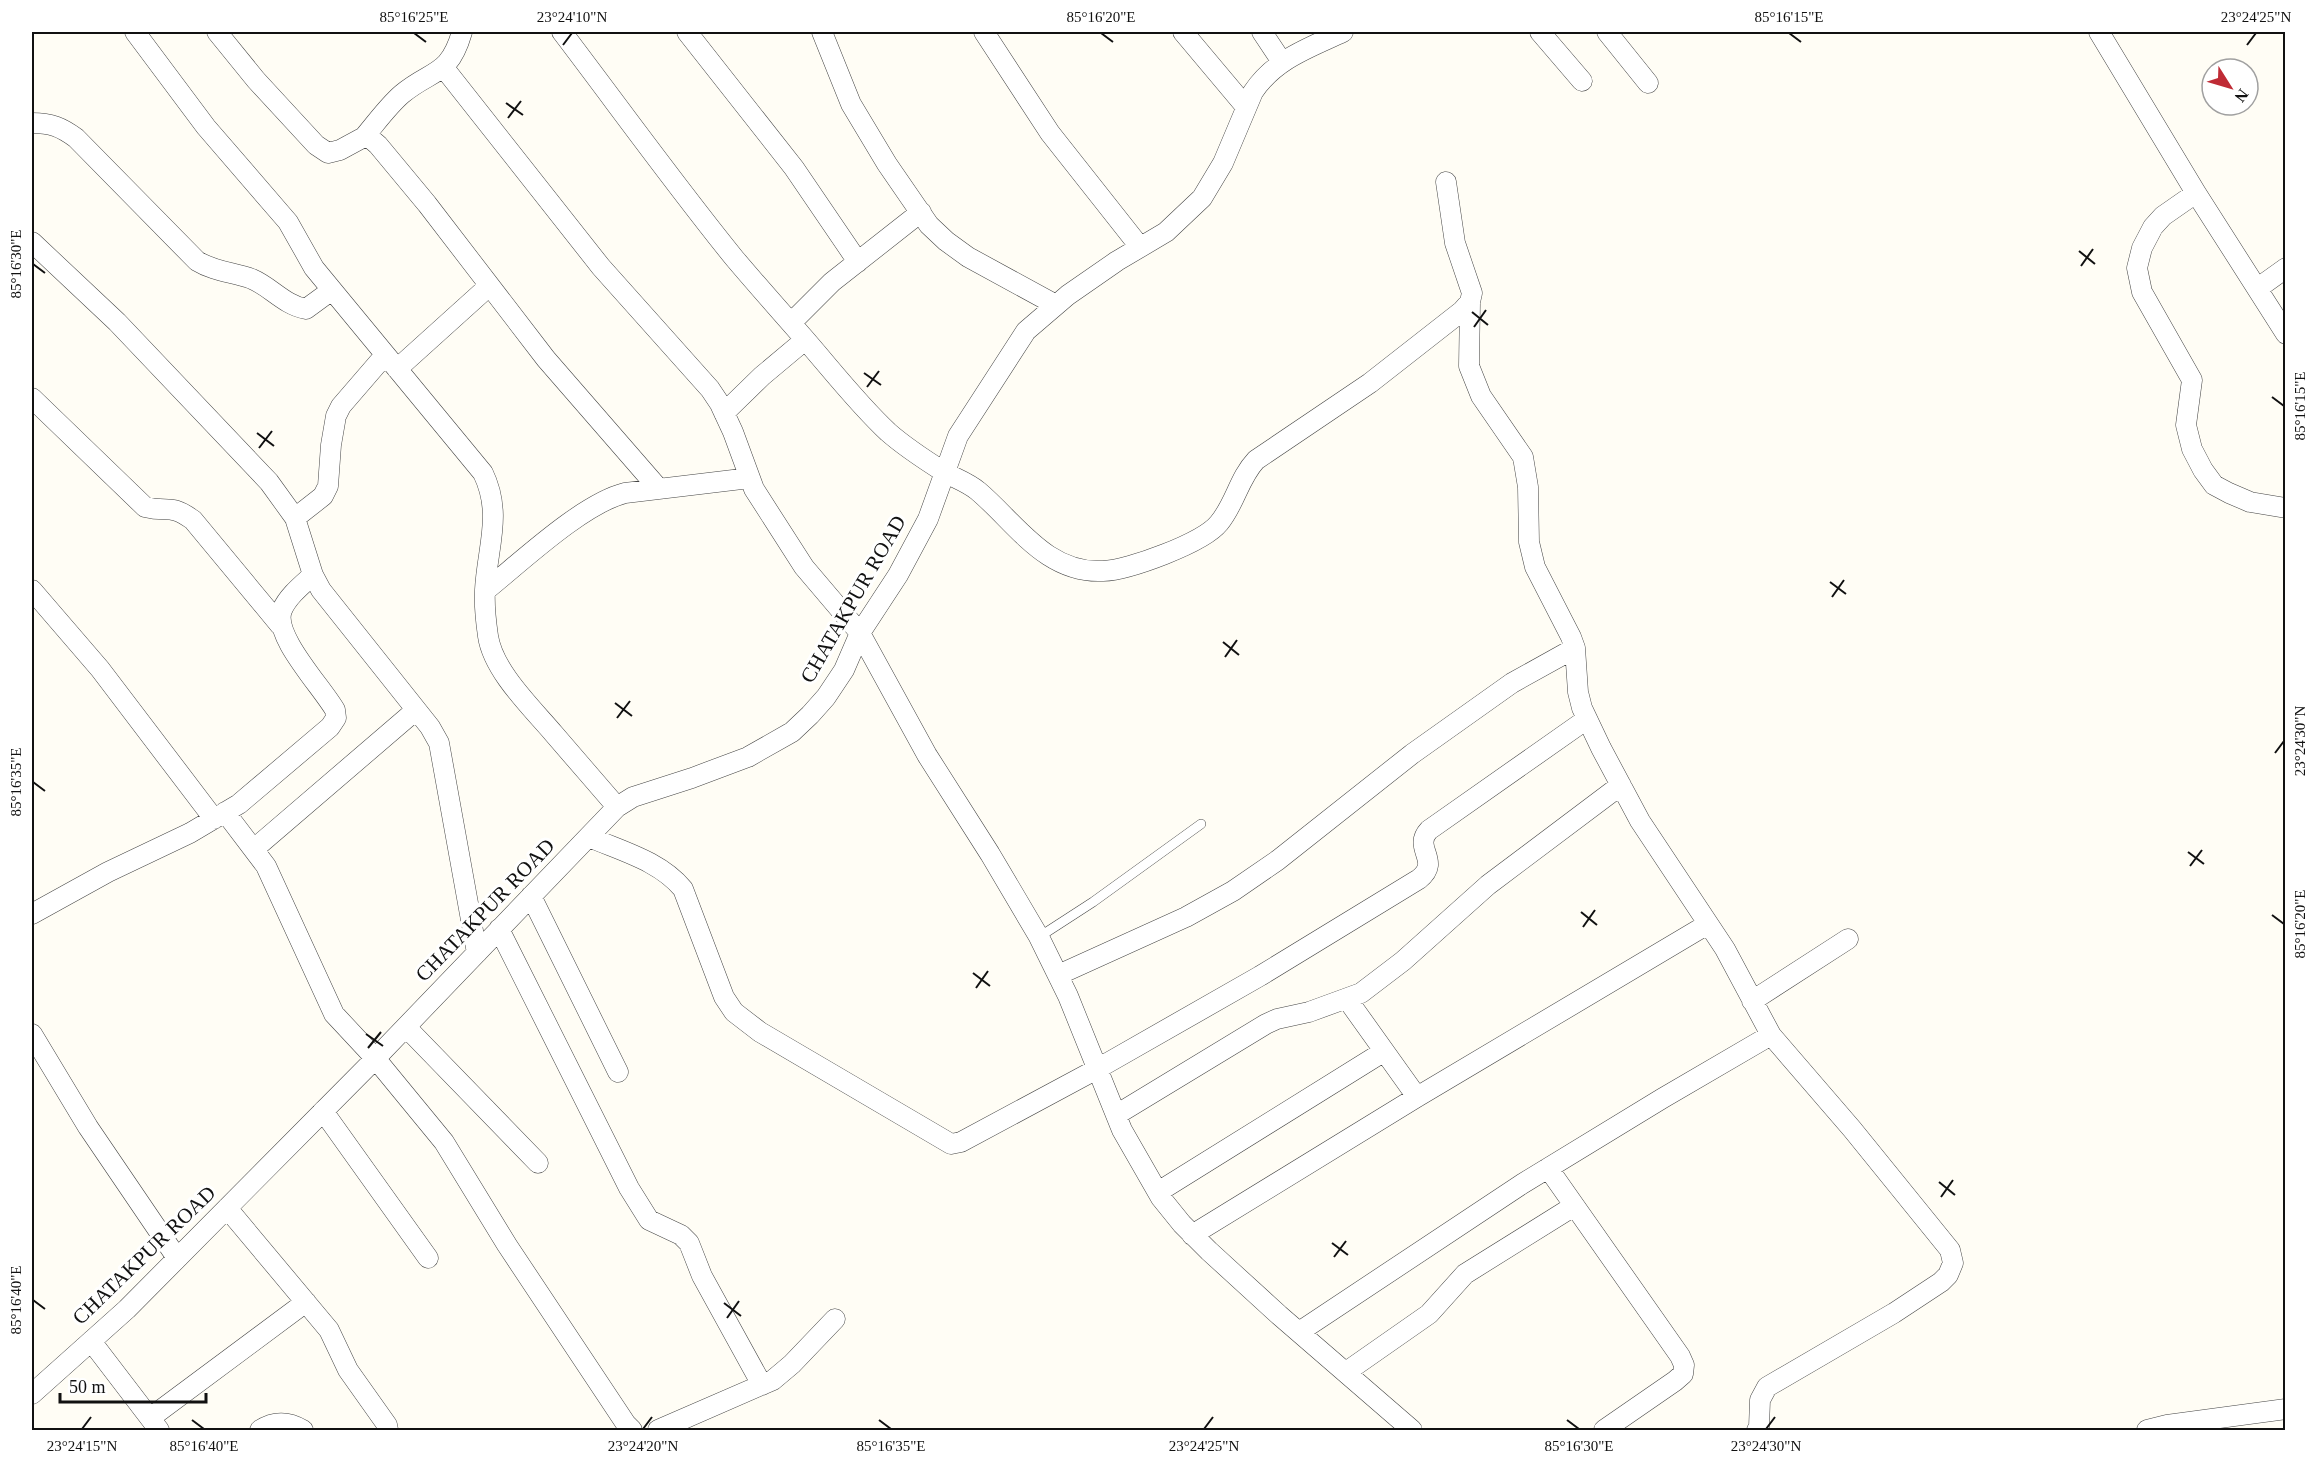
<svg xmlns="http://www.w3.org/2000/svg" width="2317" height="1462" font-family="'Times New Roman',serif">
<rect width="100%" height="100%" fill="#fffdf5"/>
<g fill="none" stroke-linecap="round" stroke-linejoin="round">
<!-- service casing -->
<g stroke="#444" stroke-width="10">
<path id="service" d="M 1039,937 L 1093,902 L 1201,824"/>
</g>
<!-- minor casing -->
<g stroke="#444" stroke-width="21">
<path id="minor" d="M 135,32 L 206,127 L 288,222 L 314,268 L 483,473 C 503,514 487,548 485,590 C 484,605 486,622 488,636 C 493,671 532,708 554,734 C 575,758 596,783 617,807
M 217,32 L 256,80 L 316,145 L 328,153 L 340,150 L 364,137 L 371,139 L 378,145 L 427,204 L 546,359 L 659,489
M 562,32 C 619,107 675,185 735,259 C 757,285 780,311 803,337 C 831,369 857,403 888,432 C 905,447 925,460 944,472 C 955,478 969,483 978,491 C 1016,523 1046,574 1103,571 C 1129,570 1203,543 1219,523 C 1235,504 1239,478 1256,460 L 1370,383 L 1462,311 L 1470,302 L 1472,293 L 1455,243 L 1446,182
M 687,32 L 794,168 L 858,262
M 822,32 L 851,104 L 887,164 L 929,225 L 946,241 L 968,257 L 1056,305
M 984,32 L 1050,133 L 1140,247
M 1183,32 L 1246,107
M 1262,32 L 1282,62
M 1540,32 L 1582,81
M 1607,32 L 1648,83
M 2099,32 L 2196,193 L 2286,334
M 444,68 L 601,267 L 710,389 L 720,404 L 733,432 L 754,489 L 804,567 L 860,633 L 927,755 L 990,854 L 1039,937 L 1068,996 L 1122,1130 L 1161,1198 L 1182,1224 L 1209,1251 L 1279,1315 L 1412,1430
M 32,123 C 51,123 61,127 76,138 L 197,261 C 215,272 233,272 252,279 C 271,287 284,305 306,309 L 332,290
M 364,137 C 376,123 388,106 402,94 C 432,69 449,77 462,32
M 2196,193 L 2163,216 L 2153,227 L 2142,248 L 2137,268 L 2142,292 L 2192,380 L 2186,425 L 2192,449 L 2203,470 L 2214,485 L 2229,493 L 2250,502 L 2286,508
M 32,242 L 117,322 L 269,482 L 295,518 L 313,575 L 321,590 L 430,727 L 439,743 L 477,953
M 2258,288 L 2286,268
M 1470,302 L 1469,366 L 1481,396 L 1523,457 L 1528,487 L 1529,542 L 1535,567 L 1571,637 L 1575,648 L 1578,692 L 1582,708 L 1601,748 L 1640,821 L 1725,949 L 1771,1035 L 1852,1129 L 1950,1250 L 1953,1263 L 1948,1275 L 1941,1282 L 1894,1313 L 1767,1387 L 1760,1400 L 1759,1427 L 1757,1430
M 791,323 L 832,282 L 921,212
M 397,369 L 489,286
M 32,398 L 145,507 C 169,513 169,503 193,520 L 280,625
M 724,413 L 762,376 L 805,340
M 295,518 L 323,496 L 328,486 L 331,445 L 336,416 L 341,406 L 385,355
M 32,590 L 100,669 L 214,819
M 485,591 C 521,562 582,504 625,493 L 750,478
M 225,812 L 266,866 L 334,1014 L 375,1058 L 444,1142 L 507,1245 L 626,1424 L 632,1430
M 589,837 C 621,851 660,861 683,889 L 724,997 L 734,1012 L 760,1032 L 951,1144 L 961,1142 L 1097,1069 L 1260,976 L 1419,879 C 1442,861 1412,848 1429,830 L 1587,719
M 254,849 L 416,710
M 531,896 L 618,1072
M 32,914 L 108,872 L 190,833 L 239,804 L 330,727 L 336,718 L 335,710 C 322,687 272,635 282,610 C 288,596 302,585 313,575
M 499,929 L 629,1188 L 649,1220 L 681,1235 L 689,1243 L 702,1276 L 762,1385
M 1058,975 L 1186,917 L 1233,891 L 1278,860 L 1412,754 L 1512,683 L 1575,648
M 1347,999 L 1417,1097
M 1752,1001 L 1848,939
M 406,1027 L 538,1163
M 32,1034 L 88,1127 L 177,1258
M 323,1111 L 428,1258
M 1116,1115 L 1266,1024 L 1277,1019 L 1309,1012 L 1361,993 L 1403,961 L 1488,885 L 1621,785
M 1548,1168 L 1680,1356 L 1684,1365 L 1683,1374 L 1675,1381 L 1604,1430
M 1158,1192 L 1383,1052
M 227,1208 L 329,1330 L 348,1370 L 387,1425 L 388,1430
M 1192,1235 L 1417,1097 L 1708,924
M 1299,1332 L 1522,1184 L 1663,1098 L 1771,1035
M 91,1341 L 159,1430
M 1346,1372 L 1429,1314 L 1465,1274 L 1574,1206
M 32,1394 L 127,1309 L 371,1063 L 617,807 L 633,797 L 692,778 L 748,757 L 792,732 L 810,715 L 826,697 L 844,670 L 860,633 L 898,575 L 928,519 L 958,436 L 1026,331 L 1068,295 L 1117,261 L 1166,232 L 1202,198 L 1223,163 L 1253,92 C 1275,59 1309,48 1343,32
M 150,1418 L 306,1302
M 260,1430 C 274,1421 288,1421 303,1430
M 658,1430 L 773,1380 L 792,1364 L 835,1319
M 2147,1430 L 2167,1425 L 2286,1409"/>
</g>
<!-- service -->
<use href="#service" stroke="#fff" stroke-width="9"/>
<!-- minor -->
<use href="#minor" stroke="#fff" stroke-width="20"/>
</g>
<!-- ticks -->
<path fill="none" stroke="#111" stroke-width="2" d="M 414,33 L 426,42M 1101,33 L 1113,42M 1789,33 L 1801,42M 563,45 L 572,33M 2247,45 L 2256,33M 506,103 L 523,115M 508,118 L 521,101M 2079,251 L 2095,264M 33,264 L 45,273M 2081,266 L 2093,249M 1472,312 L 1488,325M 1474,327 L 1486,310M 864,373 L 881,385M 867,387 L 879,371M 2272,397 L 2284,406M 257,433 L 274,446M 259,448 L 272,431M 1830,582 L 1846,594M 1832,597 L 1844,580M 1223,642 L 1239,655M 1225,657 L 1237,640M 615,703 L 632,716M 617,718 L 630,701M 2275,753 L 2284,741M 33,782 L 45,791M 2188,852 L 2204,864M 2190,866 L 2202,850M 1581,912 L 1597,925M 2272,915 L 2284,924M 1583,927 L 1595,910M 973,973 L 990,986M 976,988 L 988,971M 366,1034 L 383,1046M 368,1048 L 381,1032M 1939,1182 L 1955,1195M 1941,1197 L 1953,1180M 1332,1243 L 1348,1255M 1334,1257 L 1346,1241M 33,1300 L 45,1309M 724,1303 L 741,1316M 727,1318 L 739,1301M 192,1420 L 204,1429M 879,1420 L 891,1429M 1567,1420 L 1579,1429M 82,1429 L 91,1417M 643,1429 L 652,1417M 1204,1429 L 1213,1417M 1766,1429 L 1775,1417"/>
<g text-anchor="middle" stroke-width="6" stroke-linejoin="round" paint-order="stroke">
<!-- street labels -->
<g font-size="21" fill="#111" stroke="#fff">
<text transform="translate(853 599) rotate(-60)" y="7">CHATAKPUR ROAD</text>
<text transform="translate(485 910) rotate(-46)" y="7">CHATAKPUR ROAD</text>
<text transform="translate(144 1255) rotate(-44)" y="7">CHATAKPUR ROAD</text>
</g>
</g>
<!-- border -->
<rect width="2317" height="1462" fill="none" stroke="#ffffff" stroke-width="66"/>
<!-- north arrow -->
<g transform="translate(2230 87) rotate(127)"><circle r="28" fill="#ffffff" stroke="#a0a0a0" stroke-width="1.5"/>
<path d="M0-4.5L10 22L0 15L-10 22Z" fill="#bf2b35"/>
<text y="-9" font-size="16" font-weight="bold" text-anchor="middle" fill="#111111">N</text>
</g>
<!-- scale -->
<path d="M60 1393v9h146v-9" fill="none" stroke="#111111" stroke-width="3"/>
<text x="69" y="1393" font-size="18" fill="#111111" stroke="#ffffff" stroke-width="4.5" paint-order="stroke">50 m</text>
<rect x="33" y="33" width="2251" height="1396" fill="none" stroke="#111" stroke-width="2"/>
<g font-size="15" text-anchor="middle" fill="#111">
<text x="414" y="22">85°16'25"E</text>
<text x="572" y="22">23°24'10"N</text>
<text x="1101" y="22">85°16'20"E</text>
<text x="1789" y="22">85°16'15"E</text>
<text x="2256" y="22">23°24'25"N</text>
<text transform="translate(16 264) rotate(-90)" y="5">85°16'30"E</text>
<text transform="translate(2300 406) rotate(-90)" y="5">85°16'15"E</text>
<text transform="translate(2300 741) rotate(-90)" y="5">23°24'30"N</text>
<text transform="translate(16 782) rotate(-90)" y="5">85°16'35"E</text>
<text transform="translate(2300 924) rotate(-90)" y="5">85°16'20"E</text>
<text transform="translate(16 1300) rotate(-90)" y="5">85°16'40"E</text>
<text x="82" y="1451">23°24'15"N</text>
<text x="204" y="1451">85°16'40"E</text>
<text x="643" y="1451">23°24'20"N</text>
<text x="891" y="1451">85°16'35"E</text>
<text x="1204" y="1451">23°24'25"N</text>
<text x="1579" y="1451">85°16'30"E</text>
<text x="1766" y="1451">23°24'30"N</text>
</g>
</svg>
